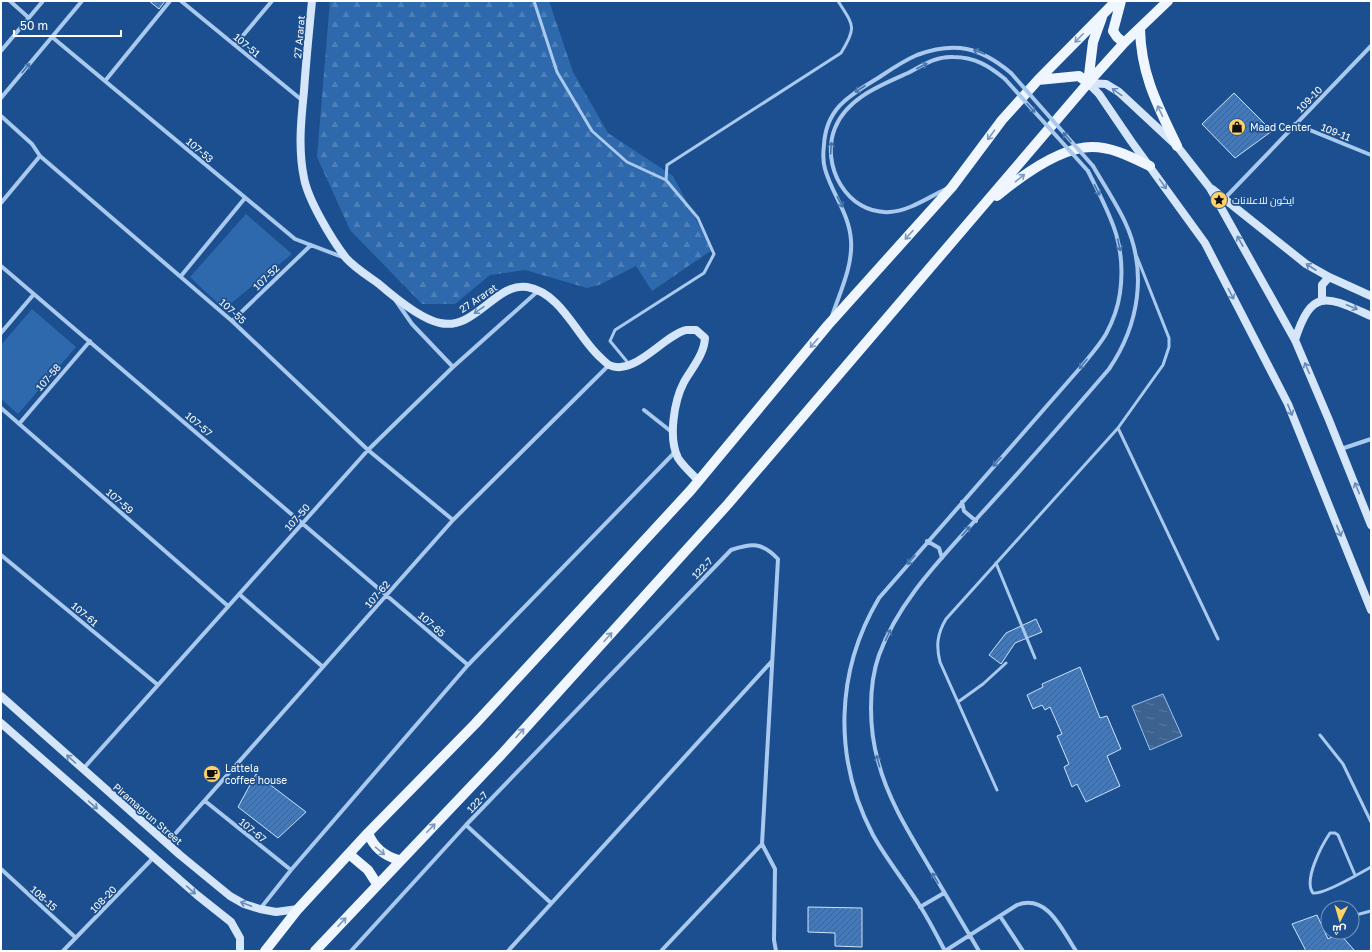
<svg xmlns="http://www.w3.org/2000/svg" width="1372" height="952" font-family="'Golos Text',Cairo,sans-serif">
<defs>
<pattern id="forest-firs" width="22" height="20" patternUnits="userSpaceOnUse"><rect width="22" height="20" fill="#2e69ad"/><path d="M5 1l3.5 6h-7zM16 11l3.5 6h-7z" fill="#4d80b9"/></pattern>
<pattern id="water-ripples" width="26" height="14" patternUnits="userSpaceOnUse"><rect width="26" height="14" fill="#3c6290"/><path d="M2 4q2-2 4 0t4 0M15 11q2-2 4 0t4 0" fill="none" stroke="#597aa1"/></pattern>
<pattern id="building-hatch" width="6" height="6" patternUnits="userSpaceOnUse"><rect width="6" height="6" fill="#4478b7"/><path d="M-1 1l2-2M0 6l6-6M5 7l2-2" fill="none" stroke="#486282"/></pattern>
</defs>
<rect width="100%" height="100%" fill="#1b4f8f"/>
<!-- green -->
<path fill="#2e69ad" d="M 246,214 L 292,254 L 224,309 L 190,277 Z
M 32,309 L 76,347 L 18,414 L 1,399 L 1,345 Z"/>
<!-- forest -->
<path fill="url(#forest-firs)" d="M 330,1 L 549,1 L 573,72 L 608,133 L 673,176 L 712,250 L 652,291 L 636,266 L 599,285 L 587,288 L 525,270 L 490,275 L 455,304 L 422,304 L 350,230 L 317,157 Z"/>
<!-- water -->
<path fill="url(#water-ripples)" stroke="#9cc4f0" d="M 1163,694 L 1182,736 L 1150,750 L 1132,706 Z"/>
<!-- building -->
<path fill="url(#building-hatch)" stroke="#cfe3fa" d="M 149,1 L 165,1 L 159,9 Z
M 1234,93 L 1272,131 L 1235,158 L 1202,124 Z
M 1036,619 L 1042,632 L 1015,643 L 1001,664 L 989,655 L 1006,633 Z
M 1080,667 L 1100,718 L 1107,716 L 1121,749 L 1107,756 L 1120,786 L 1086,802 L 1077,784 L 1072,787 L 1064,767 L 1069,764 L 1057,736 L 1062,734 L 1050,707 L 1045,710 L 1042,705 L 1033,709 L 1027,695 L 1043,687 L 1042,684 Z
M 256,774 L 306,812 L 278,838 L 238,807 Z
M 808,907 L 862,908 L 862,947 L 835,946 L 835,933 L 808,932 Z
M 1317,915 L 1328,939 L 1339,933 L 1355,951 L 1306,951 L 1292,924 Z"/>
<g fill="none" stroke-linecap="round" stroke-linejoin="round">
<!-- lane -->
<path stroke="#a9c9ee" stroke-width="3" d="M 534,1 L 557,72 L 592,131 L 627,162 L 666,180
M 629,364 L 610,341 L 615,330 L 704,273 L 714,254 L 698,218 L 666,180 L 667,165 L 841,53 C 857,27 854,26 838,1
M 1118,428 L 1218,639
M 996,563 L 1035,658
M 958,702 L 983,684 L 1006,663
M 1320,735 L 1343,764 L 1371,822
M 997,790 L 940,662 C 936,646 937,634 946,619 L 1118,428 L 1163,365 L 1169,347 L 1169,338 L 1137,257
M 1355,875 L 1338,835 L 1335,833 L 1330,833 C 1322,845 1303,880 1313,893 C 1324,895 1360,873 1371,867
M 1352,916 L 1371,911"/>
<!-- street -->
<path stroke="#a9c9ee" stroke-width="4" d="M 10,1 L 29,18
M 181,1 L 303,101
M 52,37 L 295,239 L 345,258
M 235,45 L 272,1
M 1,51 L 43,1
M 105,81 L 170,1
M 1,98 L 82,1
M 1,116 L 32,144 L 40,156 L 232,321 L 368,450 L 453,520
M 1295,124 L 1371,155
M 946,189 C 929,197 909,211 890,212 C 847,215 820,165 835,128 C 847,98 881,85 908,73 C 923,65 936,56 953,57 C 975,57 989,66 1005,79
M 1225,198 L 1371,46
M 1,203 L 40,156
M 1,266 L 468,665
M 181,276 L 245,198
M 396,301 L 412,324 L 453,367
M 832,316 C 840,292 853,266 851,240 C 849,213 832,194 825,169 C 823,162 823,153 824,145 C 826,108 849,96 878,78 C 890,70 903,61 917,55 C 955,41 980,47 1011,73
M 232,321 L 311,245
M 1,333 L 34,294
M 1,408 L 228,606
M 644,410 L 673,433
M 19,424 L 90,341
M 1341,449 L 1371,439
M 962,502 L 964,511 L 976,521
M 927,541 L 939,548 L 942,558
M 1,555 L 158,685
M 239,594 L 323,667
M 83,769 L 368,450 L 453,367 L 538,291
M 205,801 L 291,870
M 466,825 L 551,903
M 167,843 L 453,520 L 609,365
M 762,844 L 775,869 L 774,940 L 776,951
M 1,869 L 76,938
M 920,907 L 944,893
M 260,909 L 291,870 L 468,665 L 676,451
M 1000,916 L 1023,951
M 63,951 L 154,857
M 351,951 L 466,825 L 731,550 C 752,543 762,542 778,559 L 762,844 L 661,951
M 508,951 L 772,661
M 945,951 C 937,936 929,920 920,906 C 905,882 887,860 873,835 C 833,759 835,672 879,598 L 1080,368 C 1089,357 1099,346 1106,334 C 1113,321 1118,307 1120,293 C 1127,242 1109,214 1088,171
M 945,951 L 1017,905 C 1047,893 1062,930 1076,951
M 979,951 C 961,920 942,889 924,858 C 906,828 887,796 878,761 C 869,729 868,686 879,655 C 899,600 942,558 980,515 C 1024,467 1067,418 1109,369 C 1139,325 1148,271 1125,222 C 1116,203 1104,185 1093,166"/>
<!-- secondary -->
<path stroke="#d6e6fa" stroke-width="8" d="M 312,1 C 309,31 306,61 304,91 C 301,120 298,149 304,178 C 308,200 332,240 346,258 C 355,268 368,276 379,284 C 394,297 420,319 440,323 C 475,331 496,282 527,287 C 562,293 577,337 601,358 C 603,360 606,363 609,365 C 634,377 663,336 686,330 C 689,330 693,330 696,330 L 705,338 C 704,355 692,368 684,382 C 674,401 668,438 678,458 C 683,466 692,474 699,481
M 1088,83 L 1099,94 L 1131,141 L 1205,243 L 1288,404 L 1371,610
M 1088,83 L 1106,84 L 1119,92 L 1177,146 L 1210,188 L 1295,340 L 1329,420 L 1371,525
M 1212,189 L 1306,264 L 1329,277 L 1371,296
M 1322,300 L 1322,285 L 1329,277
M 1295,340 C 1312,286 1328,297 1371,316
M 1,696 L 180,855 L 230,896 L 244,904 L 260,909 L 276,912 L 298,909
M 1,723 L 197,895 L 231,922 L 240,938 L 240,951"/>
<!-- primary -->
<path stroke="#f0f6ff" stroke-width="10" d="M 1121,1 L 1113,31 L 1117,37 L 1124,43
M 1140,29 C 1141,75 1158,106 1177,146
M 1038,80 L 1079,76 L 1088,83
M 1088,83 L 1093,42 L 1102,17
M 997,196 C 1020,177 1060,147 1092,147 C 1113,147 1131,157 1150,166
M 368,833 C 374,848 384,856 399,860
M 349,854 L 368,870 L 377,884
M 265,951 L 298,909 L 368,833 L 475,724 L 691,490 L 828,325 L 952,187 L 1002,120 L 1038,80 L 1116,1
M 315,951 L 501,755 L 728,504 L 1088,83 L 1124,43 L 1168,1"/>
<!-- street-bridge -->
<path stroke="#a9c9ee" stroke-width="4" d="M 1011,73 L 1093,166
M 1005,79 L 1088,171"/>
</g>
<!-- one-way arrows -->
<defs><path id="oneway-shaft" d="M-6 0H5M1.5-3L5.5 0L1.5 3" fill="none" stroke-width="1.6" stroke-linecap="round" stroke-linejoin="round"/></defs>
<g stroke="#7b9ac1">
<use href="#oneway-shaft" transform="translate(1079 38) rotate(135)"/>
<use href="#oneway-shaft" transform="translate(1160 111) rotate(-116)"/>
<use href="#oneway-shaft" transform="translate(991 135) rotate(127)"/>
<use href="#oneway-shaft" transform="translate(1020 178) rotate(-39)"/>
<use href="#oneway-shaft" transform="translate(909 235) rotate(132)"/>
<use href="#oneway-shaft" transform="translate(814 343) rotate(130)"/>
<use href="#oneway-shaft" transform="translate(608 637) rotate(-48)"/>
<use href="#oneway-shaft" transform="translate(520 733) rotate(-48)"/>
<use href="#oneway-shaft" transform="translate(431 828) rotate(-46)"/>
<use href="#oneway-shaft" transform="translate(380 851) rotate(40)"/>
<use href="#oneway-shaft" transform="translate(342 922) rotate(-47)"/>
</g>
<g stroke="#4674ac">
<use href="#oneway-shaft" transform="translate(979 52) rotate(-160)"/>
<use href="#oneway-shaft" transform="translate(922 66) rotate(-27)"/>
<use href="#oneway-shaft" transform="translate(26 68) rotate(-50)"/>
<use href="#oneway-shaft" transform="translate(860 89) rotate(147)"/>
<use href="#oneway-shaft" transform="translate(1031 108) rotate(48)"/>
<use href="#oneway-shaft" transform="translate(1067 137) rotate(-131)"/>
<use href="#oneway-shaft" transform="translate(831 148) rotate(-86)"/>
<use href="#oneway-shaft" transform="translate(1097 190) rotate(63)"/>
<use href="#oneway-shaft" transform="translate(840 202) rotate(63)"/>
<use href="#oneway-shaft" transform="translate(1119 245) rotate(77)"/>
<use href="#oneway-shaft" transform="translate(1083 364) rotate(130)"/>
<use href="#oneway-shaft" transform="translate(997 462) rotate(132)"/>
<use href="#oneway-shaft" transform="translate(966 531) rotate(-48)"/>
<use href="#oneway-shaft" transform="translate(911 560) rotate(131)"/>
<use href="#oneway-shaft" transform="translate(888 635) rotate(-65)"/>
<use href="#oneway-shaft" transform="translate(878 761) rotate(-105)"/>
<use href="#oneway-shaft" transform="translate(935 878) rotate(-120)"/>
</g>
<g stroke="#668bba">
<use href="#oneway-shaft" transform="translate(1117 92) rotate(-144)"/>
<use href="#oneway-shaft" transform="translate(1163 184) rotate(54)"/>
<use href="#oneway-shaft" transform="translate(1240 241) rotate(-119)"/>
<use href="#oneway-shaft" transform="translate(1311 267) rotate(-147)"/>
<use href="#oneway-shaft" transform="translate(1231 294) rotate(63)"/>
<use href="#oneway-shaft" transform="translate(1352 307) rotate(23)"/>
<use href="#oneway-shaft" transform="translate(479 310) rotate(145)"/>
<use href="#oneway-shaft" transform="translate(1307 368) rotate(-113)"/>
<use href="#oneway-shaft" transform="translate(1290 410) rotate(68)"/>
<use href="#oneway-shaft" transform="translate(1357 488) rotate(-112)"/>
<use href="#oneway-shaft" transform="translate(1339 531) rotate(68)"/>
<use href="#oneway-shaft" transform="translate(71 759) rotate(-138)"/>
<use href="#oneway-shaft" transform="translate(93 805) rotate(41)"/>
<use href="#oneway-shaft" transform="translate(191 890) rotate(42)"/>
<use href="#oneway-shaft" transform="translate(246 904) rotate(-159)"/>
</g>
<!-- icons -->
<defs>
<g id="shop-disc" transform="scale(0.9)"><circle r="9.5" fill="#ffd166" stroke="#1b4f8f"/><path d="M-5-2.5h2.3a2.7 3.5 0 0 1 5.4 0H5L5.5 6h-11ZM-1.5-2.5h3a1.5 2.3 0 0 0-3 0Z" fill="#111"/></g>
<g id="sight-disc" transform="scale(0.9)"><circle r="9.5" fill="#ffd166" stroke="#1b4f8f"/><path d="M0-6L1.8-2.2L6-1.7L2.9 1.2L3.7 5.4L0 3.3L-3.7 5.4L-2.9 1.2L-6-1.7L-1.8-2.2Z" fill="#111"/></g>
<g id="cafe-disc" transform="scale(0.9)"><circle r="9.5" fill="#ffd166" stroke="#1b4f8f"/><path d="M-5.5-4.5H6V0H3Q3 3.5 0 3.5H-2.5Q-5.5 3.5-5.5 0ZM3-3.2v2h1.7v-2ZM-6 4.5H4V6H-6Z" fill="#111"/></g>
</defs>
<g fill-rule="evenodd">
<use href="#shop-disc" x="1237" y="127"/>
<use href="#sight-disc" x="1219" y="200"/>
<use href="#cafe-disc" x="212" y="774"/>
</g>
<g text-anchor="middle" stroke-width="3.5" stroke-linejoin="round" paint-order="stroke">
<!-- street labels -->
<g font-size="10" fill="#fff" stroke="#1b4f8f">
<text transform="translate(299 37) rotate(-85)" y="4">27 Ararat</text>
<text transform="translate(247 45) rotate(40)" y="4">107-51</text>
<text transform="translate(1309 99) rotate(-46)" y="4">109-10</text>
<text transform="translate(1336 132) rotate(22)" y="4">109-11</text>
<text transform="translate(200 150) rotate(40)" y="4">107-53</text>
<text transform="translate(266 277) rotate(-44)" y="4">107-52</text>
<text transform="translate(478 298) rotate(-34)" y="4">27 Ararat</text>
<text transform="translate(233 311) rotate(42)" y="4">107-55</text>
<text transform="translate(48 377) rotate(-49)" y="4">107-58</text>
<text transform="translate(199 424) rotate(41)" y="4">107-57</text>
<text transform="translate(120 501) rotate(41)" y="4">107-59</text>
<text transform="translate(297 517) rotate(-48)" y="4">107-50</text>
<text transform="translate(702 568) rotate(-46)" y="4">122-7</text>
<text transform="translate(377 594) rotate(-49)" y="4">107-62</text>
<text transform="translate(85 614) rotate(40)" y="4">107-61</text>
<text transform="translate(432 624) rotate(41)" y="4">107-65</text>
<text transform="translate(477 802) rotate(-46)" y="4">122-7</text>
<text transform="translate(148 814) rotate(41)" y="4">Piramagrun Street</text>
<text transform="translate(253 830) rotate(39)" y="4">107-67</text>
<text transform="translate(44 898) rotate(42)" y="4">108-15</text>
<text transform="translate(103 899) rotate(-46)" y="4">108-20</text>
</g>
<!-- poi labels -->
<g font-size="10" fill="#fff" stroke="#1b4f8f" text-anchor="start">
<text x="1250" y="131">Maad Center</text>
<text x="1232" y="204">ايكون للاعلانات</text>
<text x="225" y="772">Lattela<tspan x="225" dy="12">coffee house</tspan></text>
</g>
</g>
<!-- border -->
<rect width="1372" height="952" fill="none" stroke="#ffffff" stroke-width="4"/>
<!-- north arrow -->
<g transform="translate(1340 920) rotate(185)"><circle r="19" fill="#1b4f8f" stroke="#7695bc"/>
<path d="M0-3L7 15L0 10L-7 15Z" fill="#ffd166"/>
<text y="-6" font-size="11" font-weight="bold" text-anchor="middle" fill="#ffffff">ش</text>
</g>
<!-- scale -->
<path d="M14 30v6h107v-6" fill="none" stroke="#ffffff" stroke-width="2"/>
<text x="20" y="30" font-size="12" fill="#ffffff" stroke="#1b4f8f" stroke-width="3" paint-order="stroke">50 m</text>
</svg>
